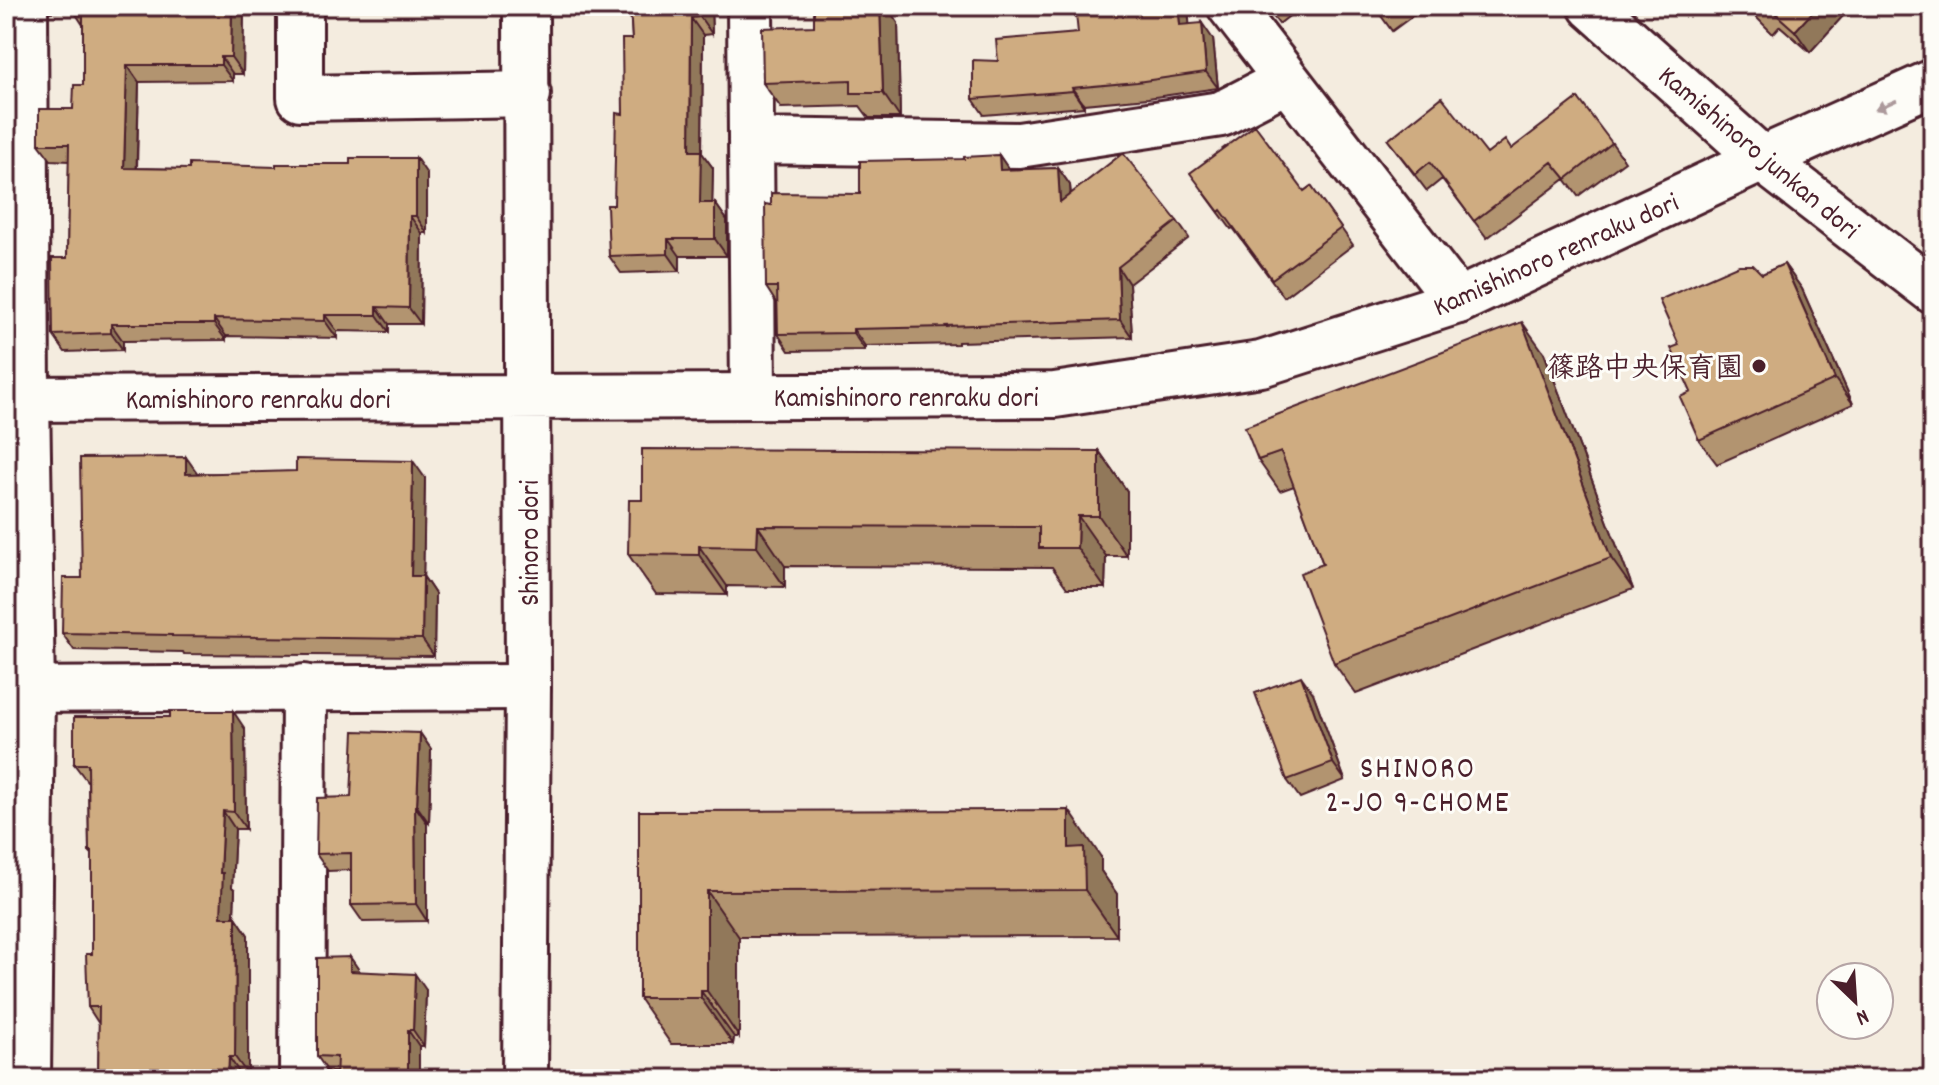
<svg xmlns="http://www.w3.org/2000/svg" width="1939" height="1085" font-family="Dekko,'Klee One',sans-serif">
<defs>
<pattern id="park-tufts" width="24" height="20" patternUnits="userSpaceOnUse" patternTransform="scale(2)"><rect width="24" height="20" fill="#bad78e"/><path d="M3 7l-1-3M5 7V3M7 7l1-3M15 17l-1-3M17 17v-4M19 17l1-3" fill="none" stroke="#a1b87b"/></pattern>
</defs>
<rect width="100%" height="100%" fill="#f4ecdf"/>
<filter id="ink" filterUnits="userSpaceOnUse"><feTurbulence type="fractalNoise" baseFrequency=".0125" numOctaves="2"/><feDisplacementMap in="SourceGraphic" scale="16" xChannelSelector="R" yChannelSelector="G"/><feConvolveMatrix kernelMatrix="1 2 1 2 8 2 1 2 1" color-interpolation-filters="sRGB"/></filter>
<g filter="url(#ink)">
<!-- park -->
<path fill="url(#park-tufts)" stroke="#827b5c" stroke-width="2" d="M 778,6 L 1013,6 L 975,11 Z"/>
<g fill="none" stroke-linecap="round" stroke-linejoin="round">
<!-- street casing -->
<g stroke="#4a1f2b" stroke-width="50">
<path id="street" d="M 25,6 L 27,399 L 32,690 L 28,1079
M 300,6 L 300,98 L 528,94
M 750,6 L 753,396
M 1230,6 L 1458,301
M 751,141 L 1019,145 L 1221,114 L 1287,80
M 6,690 L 528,687
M 302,1079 L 304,687"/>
</g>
<!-- secondary casing -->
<g stroke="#4a1f2b" stroke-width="50">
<path id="secondary" d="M 1591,6 L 1762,159 L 1933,291
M 6,399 L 1055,395 L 1261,364 L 1458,301 L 1762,159 L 1933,82
M 525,1079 L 528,687 L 526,6"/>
</g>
<!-- street -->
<use href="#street" stroke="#fdfcf7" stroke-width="44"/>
<!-- secondary -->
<use href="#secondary" stroke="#fdfcf7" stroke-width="44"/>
</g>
<!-- wall -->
<path fill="#b2946f" stroke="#4a1f2b" stroke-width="2" d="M 46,6 L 244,6 L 243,74 L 233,74 L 233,81 L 139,82 L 137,168 L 427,174 L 427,233 L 422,233 L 421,324 L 389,324 L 389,332 L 337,331 L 337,338 L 226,336 L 226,340 L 123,341 L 123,350 L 65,352 L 53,335 L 67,258 L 69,161 L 51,160 L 39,144 L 73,109 L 83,85 L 83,25 L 74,11 L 50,12 Z
M 630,6 L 711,6 L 712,34 L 703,35 L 702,153 L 713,168 L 712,203 L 715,203 L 727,220 L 727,256 L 680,256 L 680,271 L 621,273 L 609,256 L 632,39 Z
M 814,6 L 886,6 L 898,23 L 900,118 L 869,118 L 860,106 L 781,108 L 763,83 L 814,26 Z
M 1115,6 L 1186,6 L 1188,9 L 1189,24 L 1213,39 L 1218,88 L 1148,98 L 1084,104 L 1084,107 L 984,115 L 973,99 L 998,61 L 1078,33 L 1115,10 Z
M 1265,6 L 1302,6 L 1279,24 Z
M 1374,6 L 1426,6 L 1392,31 Z
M 1745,6 L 1838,6 L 1844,15 L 1810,52 L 1780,26 L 1773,34 Z
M 1388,140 L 1487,154 L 1511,149 L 1612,143 L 1625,161 L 1578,196 L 1565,179 L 1487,238 L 1442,179 L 1427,191 Z
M 999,155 L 1009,170 L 1058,168 L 1070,185 L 1071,194 L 1177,221 L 1189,238 L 1129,284 L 1132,337 L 958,342 L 958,344 L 865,346 L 865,350 L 789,351 L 778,334 L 777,304 L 766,287 L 771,205 L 860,194 L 964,159 Z
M 1311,186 L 1353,245 L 1284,297 L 1233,228 L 1231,229 L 1203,191 L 1304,191 Z
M 1784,264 L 1802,289 L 1853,404 L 1717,464 L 1699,440 L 1691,392 L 1762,274 Z
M 1544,353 L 1633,589 L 1356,694 L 1334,663 L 1323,564 L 1294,486 L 1280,491 L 1258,460 Z
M 1099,451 L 1127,491 L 1127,556 L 1106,556 L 1105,588 L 1067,588 L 1052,567 L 785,566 L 785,587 L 727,586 L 727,595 L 656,594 L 628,554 L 642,500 Z
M 198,473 L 425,478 L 423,576 L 435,594 L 434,656 L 184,654 L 183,652 L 74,650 L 62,633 L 82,578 Z
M 1313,693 L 1345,780 L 1300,798 L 1287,780 Z
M 245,729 L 246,829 L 235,829 L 232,887 L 235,890 L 234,917 L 236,917 L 248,935 L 248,1075 L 241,1075 L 241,1079 L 98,1079 L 99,1024 L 88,1007 L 92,954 L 92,854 L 89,851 L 88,781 L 87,781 L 74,764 Z
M 420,733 L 431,749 L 429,823 L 427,823 L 427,921 L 363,922 L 351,905 L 351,870 L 328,871 L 316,854 L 351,797 Z
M 639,811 L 1101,857 L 1101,871 L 1117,894 L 1117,936 L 739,937 L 739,1037 L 734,1037 L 733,1044 L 671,1044 L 639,998 Z
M 350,957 L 360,972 L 426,990 L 424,1046 L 419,1046 L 336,1072 L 328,1072 L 317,1056 Z"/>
<!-- shaded-wall -->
<path fill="#91785a" stroke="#4a1f2b" stroke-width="2" d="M 232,6 L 244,6 L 243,74 L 231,57 Z
M 699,6 L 711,6 L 712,34 L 700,17 Z
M 880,6 L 886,6 L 898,23 L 900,118 L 883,93 Z
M 1178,6 L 1186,6 L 1188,9 L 1191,41 L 1180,25 Z
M 1818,6 L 1838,6 L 1844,15 L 1810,52 L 1795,31 Z
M 691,18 L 703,35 L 702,153 L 713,168 L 712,220 L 700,203 L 690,151 Z
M 1202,23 L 1213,39 L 1218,88 L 1206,72 Z
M 221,57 L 233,74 L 233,81 L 221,65 Z
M 127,65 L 139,82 L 136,185 L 124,168 Z
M 1072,88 L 1084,104 L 1084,107 L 1073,91 Z
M 999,155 L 1010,171 L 1000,170 Z
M 416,158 L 427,174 L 427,233 L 416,216 Z
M 1058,168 L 1070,185 L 1072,219 L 1060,202 Z
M 715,203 L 727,220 L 727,256 L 715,239 Z
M 410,216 L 422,233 L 421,324 L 409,308 Z
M 668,239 L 680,256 L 680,271 L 668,254 Z
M 1784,264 L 1802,289 L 1853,404 L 1835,379 Z
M 1118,267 L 1129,284 L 1132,337 L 1120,320 Z
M 377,307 L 389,324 L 389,332 L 377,315 Z
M 325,315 L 337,331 L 337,338 L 325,321 Z
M 214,319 L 226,336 L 226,340 L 214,324 Z
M 1522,322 L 1544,353 L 1633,589 L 1611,558 Z
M 111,324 L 123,341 L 123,350 L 111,333 Z
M 853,329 L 865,346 L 865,350 L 853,333 Z
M 1099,451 L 1127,491 L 1127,556 L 1099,516 Z
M 186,457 L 198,474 L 186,474 Z
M 413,461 L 425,478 L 423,593 L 411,576 Z
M 1078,516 L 1106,556 L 1105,588 L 1077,548 Z
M 758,526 L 785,566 L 785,587 L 757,547 Z
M 699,546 L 727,586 L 727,595 L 699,555 Z
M 423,576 L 435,594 L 434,656 L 422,639 Z
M 1301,676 L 1313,693 L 1345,780 L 1333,763 Z
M 233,711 L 245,729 L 246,829 L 234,812 Z
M 420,733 L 431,749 L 429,823 L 417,806 Z
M 415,806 L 427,823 L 427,921 L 416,904 Z
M 1069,810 L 1101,857 L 1101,871 L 1117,894 L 1117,936 L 1085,890 L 1069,848 Z
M 223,811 L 235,829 L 232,887 L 235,890 L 233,935 L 221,917 L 220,873 Z
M 707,891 L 739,937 L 739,1037 L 707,991 Z
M 236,917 L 248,935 L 248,1075 L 235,1057 Z
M 350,957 L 361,973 L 350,971 Z
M 415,974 L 426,990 L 424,1046 L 413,1030 Z
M 701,991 L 734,1037 L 733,1044 L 701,998 Z
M 408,1030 L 419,1046 L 419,1079 L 408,1079 Z
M 229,1057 L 241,1075 L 241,1079 L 228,1079 Z"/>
<!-- building -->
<path fill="#cfac81" stroke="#4a1f2b" stroke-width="2" d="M 72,6 L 232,6 L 231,57 L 221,57 L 221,65 L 127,65 L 124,168 L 189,169 L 189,164 L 276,167 L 276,164 L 350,164 L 350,158 L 416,158 L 416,216 L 410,216 L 409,308 L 377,307 L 377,315 L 325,315 L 325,321 L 214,319 L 214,324 L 111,324 L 111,333 L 53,335 L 52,258 L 67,258 L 69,144 L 39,144 L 39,109 L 73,109 L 74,85 L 83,85 L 83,8 L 72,9 Z
M 630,6 L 699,6 L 700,17 L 691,18 L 690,151 L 701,151 L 700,203 L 715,203 L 715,239 L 668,239 L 668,254 L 609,256 L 607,205 L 614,205 L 616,113 L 623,114 L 622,39 L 632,39 Z
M 814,6 L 880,6 L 883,93 L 851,93 L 851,80 L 763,83 L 762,28 L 814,26 Z
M 1115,6 L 1178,6 L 1180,25 L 1202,23 L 1206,72 L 1137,82 L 1072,88 L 1073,91 L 973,99 L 973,60 L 998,61 L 996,40 L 1078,33 L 1076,14 L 1115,10 Z
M 1375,6 L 1391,6 L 1380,14 Z
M 1751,6 L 1764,6 L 1758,12 Z
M 1767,6 L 1818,6 L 1795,31 Z
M 1442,97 L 1487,154 L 1505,140 L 1511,149 L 1578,98 L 1612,143 L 1566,179 L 1552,162 L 1474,221 L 1430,162 L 1415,174 L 1388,140 Z
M 1255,125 L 1304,191 L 1311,186 L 1341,228 L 1272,279 L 1221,210 L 1219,212 L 1190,173 Z
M 1123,153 L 1177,221 L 1118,267 L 1120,320 L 946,326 L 947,327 L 853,329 L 853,333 L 778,334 L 777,287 L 766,287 L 765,204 L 771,205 L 771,193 L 860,194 L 860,161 L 964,159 L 964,157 L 999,155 L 1000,170 L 1058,168 L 1060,202 Z
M 1784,264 L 1835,379 L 1699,440 L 1680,397 L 1691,392 L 1671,348 L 1679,345 L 1659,300 L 1739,265 L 1753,265 L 1762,274 Z
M 1522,322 L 1611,558 L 1334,663 L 1300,573 L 1323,564 L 1281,452 L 1258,460 L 1245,427 Z
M 642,449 L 1099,451 L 1099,516 L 1078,516 L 1077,548 L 1039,548 L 1039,527 L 758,526 L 757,547 L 699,546 L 699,555 L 628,554 L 629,500 L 642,500 Z
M 186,457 L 186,474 L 296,471 L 296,459 L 413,461 L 411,576 L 423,576 L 422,639 L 172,636 L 172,635 L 62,633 L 63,578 L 82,578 L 80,458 Z
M 1301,676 L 1333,763 L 1287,780 L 1255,693 Z
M 170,711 L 233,711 L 234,812 L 223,811 L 220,873 L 223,873 L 221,917 L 236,917 L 235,1057 L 229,1057 L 228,1079 L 98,1079 L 99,1007 L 88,1007 L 86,954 L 92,954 L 92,851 L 89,851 L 88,764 L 74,764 L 74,717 L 170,717 Z
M 354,731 L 420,733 L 417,806 L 415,806 L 416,904 L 351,905 L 351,853 L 316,854 L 317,798 L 351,797 Z
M 1069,810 L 1069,848 L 1084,847 L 1085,890 L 707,891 L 707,991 L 701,991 L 701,998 L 639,998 L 639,811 Z
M 350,957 L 350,971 L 415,974 L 413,1030 L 408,1030 L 408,1079 L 336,1079 L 337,1057 L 317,1056 L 317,958 Z"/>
<!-- one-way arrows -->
<defs><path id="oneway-solid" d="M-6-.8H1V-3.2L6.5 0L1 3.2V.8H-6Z" transform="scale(2)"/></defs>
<use fill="#ac999b" href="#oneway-solid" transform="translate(1886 105) rotate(156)"/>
</g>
<!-- markers -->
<circle fill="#4a1f2b" stroke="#fdfcf7" stroke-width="3" cx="1759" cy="366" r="8"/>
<g text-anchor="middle" stroke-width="6" stroke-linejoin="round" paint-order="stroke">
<!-- street labels -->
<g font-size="28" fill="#4a1f2b" stroke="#fdfcf7">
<text transform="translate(1760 151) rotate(40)" y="10">Kamishinoro junkan dori</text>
<text transform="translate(1555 253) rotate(-24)" y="10">Kamishinoro renraku dori</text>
<text x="906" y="406">Kamishinoro renraku dori</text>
<text x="258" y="408">Kamishinoro renraku dori</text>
<text transform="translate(528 543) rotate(-90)" y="10">Shinoro dori</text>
</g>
<!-- poi labels -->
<g font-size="28" font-weight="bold" fill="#4a1f2b" stroke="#fdfcf7" text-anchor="end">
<text x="1743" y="376">篠路中央保育園</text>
</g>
<!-- neighbourhood labels -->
<g font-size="30" letter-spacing="2" fill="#4a1f2b" stroke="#fdfcf7">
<text x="1418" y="777">SHINORO<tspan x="1418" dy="34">2-JO 9-CHOME</tspan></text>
</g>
</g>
<!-- margin -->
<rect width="1939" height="1085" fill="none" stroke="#fdfcf7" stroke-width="32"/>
<rect x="16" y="16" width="1907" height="1053" fill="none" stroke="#4a1f2b" stroke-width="3" filter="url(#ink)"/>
<!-- north arrow -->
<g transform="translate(1855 1001) rotate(155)"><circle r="38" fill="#fdfcf7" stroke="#b5a4a5" stroke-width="2"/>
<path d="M0-6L14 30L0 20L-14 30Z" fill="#4a1f2b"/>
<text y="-12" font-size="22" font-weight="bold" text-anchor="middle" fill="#4a1f2b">N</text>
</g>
</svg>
